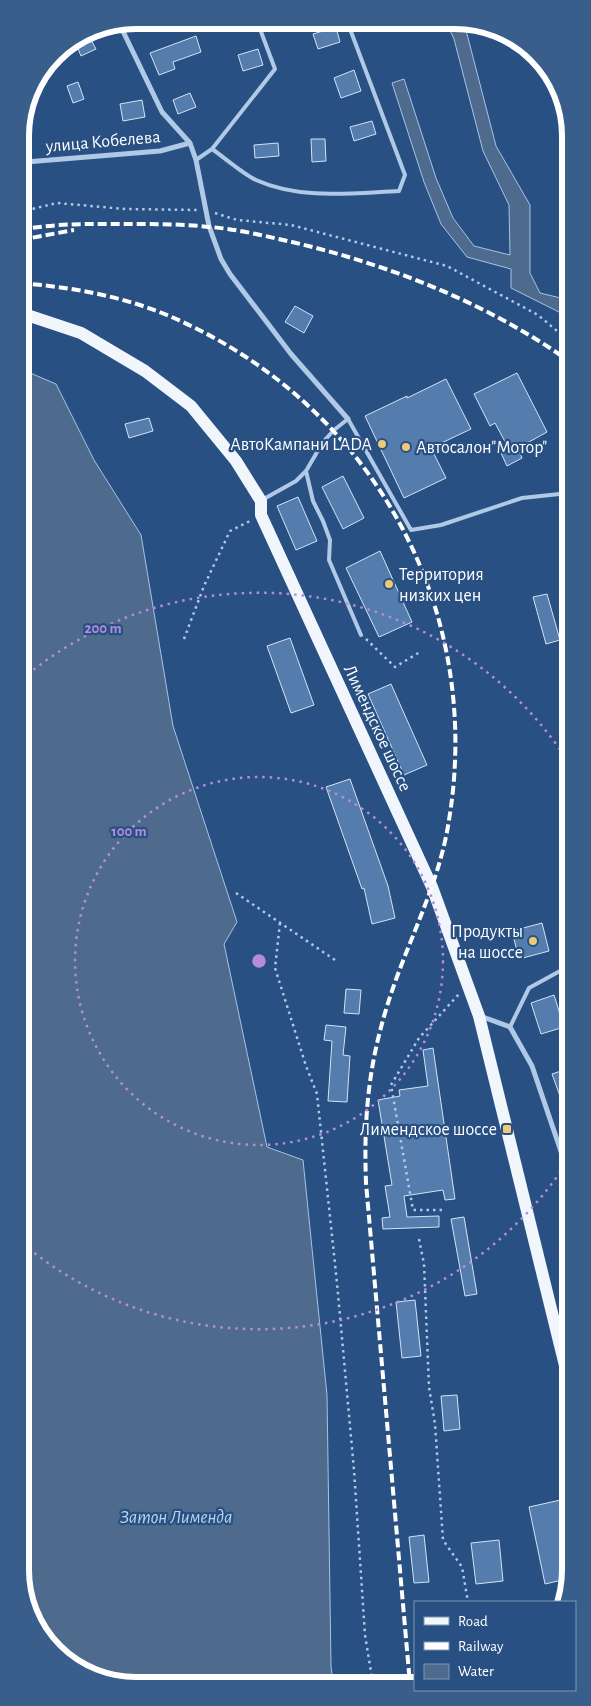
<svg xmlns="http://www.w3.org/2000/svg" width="591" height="1706" font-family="'Alegreya Sans',sans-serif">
<rect width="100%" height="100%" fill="#285082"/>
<!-- water -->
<path fill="#4e6b8e" stroke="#a5c4e7" d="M 446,22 L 461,22 L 467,34 L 496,146 L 530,205 L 530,273 L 540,293 L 569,300 L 569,317 L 511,288 L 511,269 L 467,257 L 441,224 L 424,182 L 392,83 L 404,79 L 436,178 L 453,218 L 474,246 L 510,255 L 509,205 L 483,151 L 454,39 Z
M 21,369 L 56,384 L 94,460 L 141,535 L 173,726 L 237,922 L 224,944 L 267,1147 L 303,1160 L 327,1395 L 331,1666 L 333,1684 L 113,1684 L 54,1652 L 22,1593 Z"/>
<!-- building -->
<path fill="#547cac" stroke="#d3e3f5" d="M 336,27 L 340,42 L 318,49 L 313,34 Z
M 196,36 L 201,52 L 173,62 L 175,69 L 159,75 L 150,53 Z
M 90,38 L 96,49 L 81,56 L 76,44 Z
M 258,49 L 263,65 L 243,71 L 238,55 Z
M 354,70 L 361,91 L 341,98 L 334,78 Z
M 78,82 L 84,99 L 73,103 L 67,86 Z
M 190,93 L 196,107 L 178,114 L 173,100 Z
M 142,100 L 145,117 L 123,121 L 120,104 Z
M 372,121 L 376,134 L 354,141 L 350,127 Z
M 311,139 L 325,139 L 326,161 L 312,162 Z
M 278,143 L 279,156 L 255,158 L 254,145 Z
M 295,306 L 313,316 L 304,333 L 285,322 Z
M 517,373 L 547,432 L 518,448 L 522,458 L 507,466 L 501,453 L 509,449 L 495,423 L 490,426 L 474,394 Z
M 446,379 L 471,429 L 431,448 L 446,478 L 404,498 L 365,416 L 407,396 L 407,398 Z
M 149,418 L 153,431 L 129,438 L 125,424 Z
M 343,476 L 364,518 L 343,529 L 322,487 Z
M 298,497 L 317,541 L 296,550 L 277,506 Z
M 380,551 L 412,622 L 379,637 L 346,568 Z
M 547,594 L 560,640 L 546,644 L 533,597 Z
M 290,638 L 314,705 L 291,713 L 267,646 Z
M 391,684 L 427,765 L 404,775 L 368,694 Z
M 350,779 L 388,886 L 395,918 L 372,924 L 364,888 L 362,889 L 326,787 Z
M 542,923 L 549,951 L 519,959 L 512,931 Z
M 346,989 L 361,990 L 359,1014 L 344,1013 Z
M 554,995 L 564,1027 L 541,1034 L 531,1003 Z
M 326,1025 L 346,1027 L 343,1055 L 350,1056 L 347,1102 L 328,1101 L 332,1041 L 324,1040 Z
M 433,1048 L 455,1199 L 445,1200 L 443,1190 L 404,1196 L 407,1217 L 439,1216 L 439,1227 L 383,1229 L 382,1218 L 390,1217 L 385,1186 L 392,1185 L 378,1100 L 400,1096 L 399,1090 L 428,1086 L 423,1050 Z
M 570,1068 L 570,1120 L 569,1121 L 552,1074 Z
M 464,1217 L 477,1294 L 465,1296 L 451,1219 Z
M 415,1300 L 421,1356 L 402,1358 L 396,1302 Z
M 457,1395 L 460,1429 L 444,1431 L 441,1396 Z
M 565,1499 L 571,1528 L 571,1578 L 545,1584 L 529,1507 Z
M 424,1535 L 429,1582 L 414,1583 L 409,1537 Z
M 499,1540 L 503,1581 L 476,1584 L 471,1543 Z"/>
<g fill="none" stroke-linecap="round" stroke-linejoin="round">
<!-- path -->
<path stroke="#b0c9e6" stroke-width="2.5" stroke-dasharray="2.5 4" stroke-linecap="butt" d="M 20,212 L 57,203 L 125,209 L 198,210
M 215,213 L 237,220 L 291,225 L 447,266 L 538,315 L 569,341
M 184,639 L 204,586 L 230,531 L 250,521
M 366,639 L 395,667 L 420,652
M 236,893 L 335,960
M 280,923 L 275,968 L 306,1066 L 317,1094 L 337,1283 L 354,1470 L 365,1635 L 373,1684
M 442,1210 L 413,1210 L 391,1085 L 419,1038 L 459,994
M 419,1239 L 424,1264 L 429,1387 L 435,1424 L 443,1540 L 462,1567 L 468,1602"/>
<!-- lane -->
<path stroke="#b0c9e6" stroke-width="4" d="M 212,149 C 225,158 243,174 256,180 C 300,200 352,193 399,191 L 405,175 L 347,21
M 196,160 L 212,149 L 275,69 L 257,21
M 306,471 L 313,501 L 323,521 L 330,540 L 329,560 L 361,635
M 262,500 L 296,481 L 306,471 L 323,442 L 334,430 L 348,419 L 411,530 L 441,525 L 522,498 L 569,493
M 510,1027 L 529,988 L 560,971 L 570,968"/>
<!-- street -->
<path stroke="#b0c9e6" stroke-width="5" d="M 119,23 L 162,112 L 190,143 L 196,160 L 209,226 L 221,259 L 230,274 L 291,354 L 348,419
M 20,156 L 26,162 L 160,151 L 190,143
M 480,1016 L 510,1027 L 532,1066 L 570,1178"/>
<!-- primary -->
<path stroke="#f1f6fd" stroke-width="12" d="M 21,313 L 81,333 L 145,371 L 191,406 L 236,461 L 261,501 L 261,515 L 432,887 L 479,1016 L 571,1390"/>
<!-- rail -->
<path stroke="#fff" stroke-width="4" stroke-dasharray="9 4" stroke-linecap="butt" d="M 20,230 C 56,223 91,224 126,224 C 154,224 182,224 210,227 C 237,229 265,236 292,242 C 390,265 487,303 569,361
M 20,240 L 74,230
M 20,283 C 68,287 117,295 162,313 C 366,396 485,602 449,820 C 441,874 417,923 398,974 C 371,1047 363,1105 366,1183 L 410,1684"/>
</g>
<!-- distance rings -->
<g fill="none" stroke="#b68bdc" stroke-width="2.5" stroke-dasharray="2.5 5">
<circle cx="259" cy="961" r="184"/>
<path d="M569 1159A368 368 0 0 1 22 1243M22 679A368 368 0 0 1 569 763"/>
</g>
<!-- markers -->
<g fill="#eeca76" stroke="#285082" stroke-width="2">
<circle cx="382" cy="444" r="5"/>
<circle cx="406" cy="447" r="5"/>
<circle cx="389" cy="584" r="5"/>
<circle cx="533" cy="941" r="5"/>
<rect x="502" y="1124" width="10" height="10" rx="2.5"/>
</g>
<g text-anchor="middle" stroke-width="4.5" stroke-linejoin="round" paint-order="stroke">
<!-- street labels -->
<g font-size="18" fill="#fff" stroke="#285082">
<text transform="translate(103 141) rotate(-5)" y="6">улица Кобелева</text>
<text transform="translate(378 728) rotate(65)" y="6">Лимендское шоссе</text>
</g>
<!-- poi labels -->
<g font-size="18" fill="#fff" stroke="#285082" text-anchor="end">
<text x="372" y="450">АвтоКампани LADA</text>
<text x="416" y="453" text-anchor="start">Автосалон"Мотор"</text>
<text x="399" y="580" text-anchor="start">Территория<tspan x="399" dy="21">низких цен</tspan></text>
<text x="523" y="937">Продукты<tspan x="523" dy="21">на шоссе</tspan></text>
<text x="497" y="1135">Лимендское шоссе</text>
</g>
<!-- water labels -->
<g font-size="19" font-style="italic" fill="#bbd3ee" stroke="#285082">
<text x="176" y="1523">Затон Лименда</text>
</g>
</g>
<!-- crop -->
<path d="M0 0H591V1706H0ZM136 29H455A107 107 0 0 1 562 136V1570A107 107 0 0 1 455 1677H136A107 107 0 0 1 29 1570V136A107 107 0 0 1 136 29Z" fill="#395e8c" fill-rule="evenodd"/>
<path fill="none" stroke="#fff" stroke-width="6" d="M136 29H455A107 107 0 0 1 562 136V1570A107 107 0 0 1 455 1677H136A107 107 0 0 1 29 1570V136A107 107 0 0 1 136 29Z"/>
<circle cx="259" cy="961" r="8" fill="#b68bdc" stroke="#285082" stroke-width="2.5"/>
<g font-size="15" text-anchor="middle" font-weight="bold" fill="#b68bdc" stroke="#285082" stroke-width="4.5" stroke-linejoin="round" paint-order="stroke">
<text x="103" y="633">200 m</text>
<text x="129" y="836">100 m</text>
</g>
<!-- legend -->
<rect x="414" y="1601" width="162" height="90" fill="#285082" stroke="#7e96b4"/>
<rect x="424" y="1617" width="25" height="8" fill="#f1f6fd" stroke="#7e96b4"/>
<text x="458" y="1626" font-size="15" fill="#ffffff">Road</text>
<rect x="424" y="1642" width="25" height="8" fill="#ffffff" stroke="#7e96b4"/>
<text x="458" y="1651" font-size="15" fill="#ffffff">Railway</text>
<rect x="424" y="1664" width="25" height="15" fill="#4e6b8e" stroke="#7e96b4"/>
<text x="458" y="1676" font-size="15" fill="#ffffff">Water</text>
</svg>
